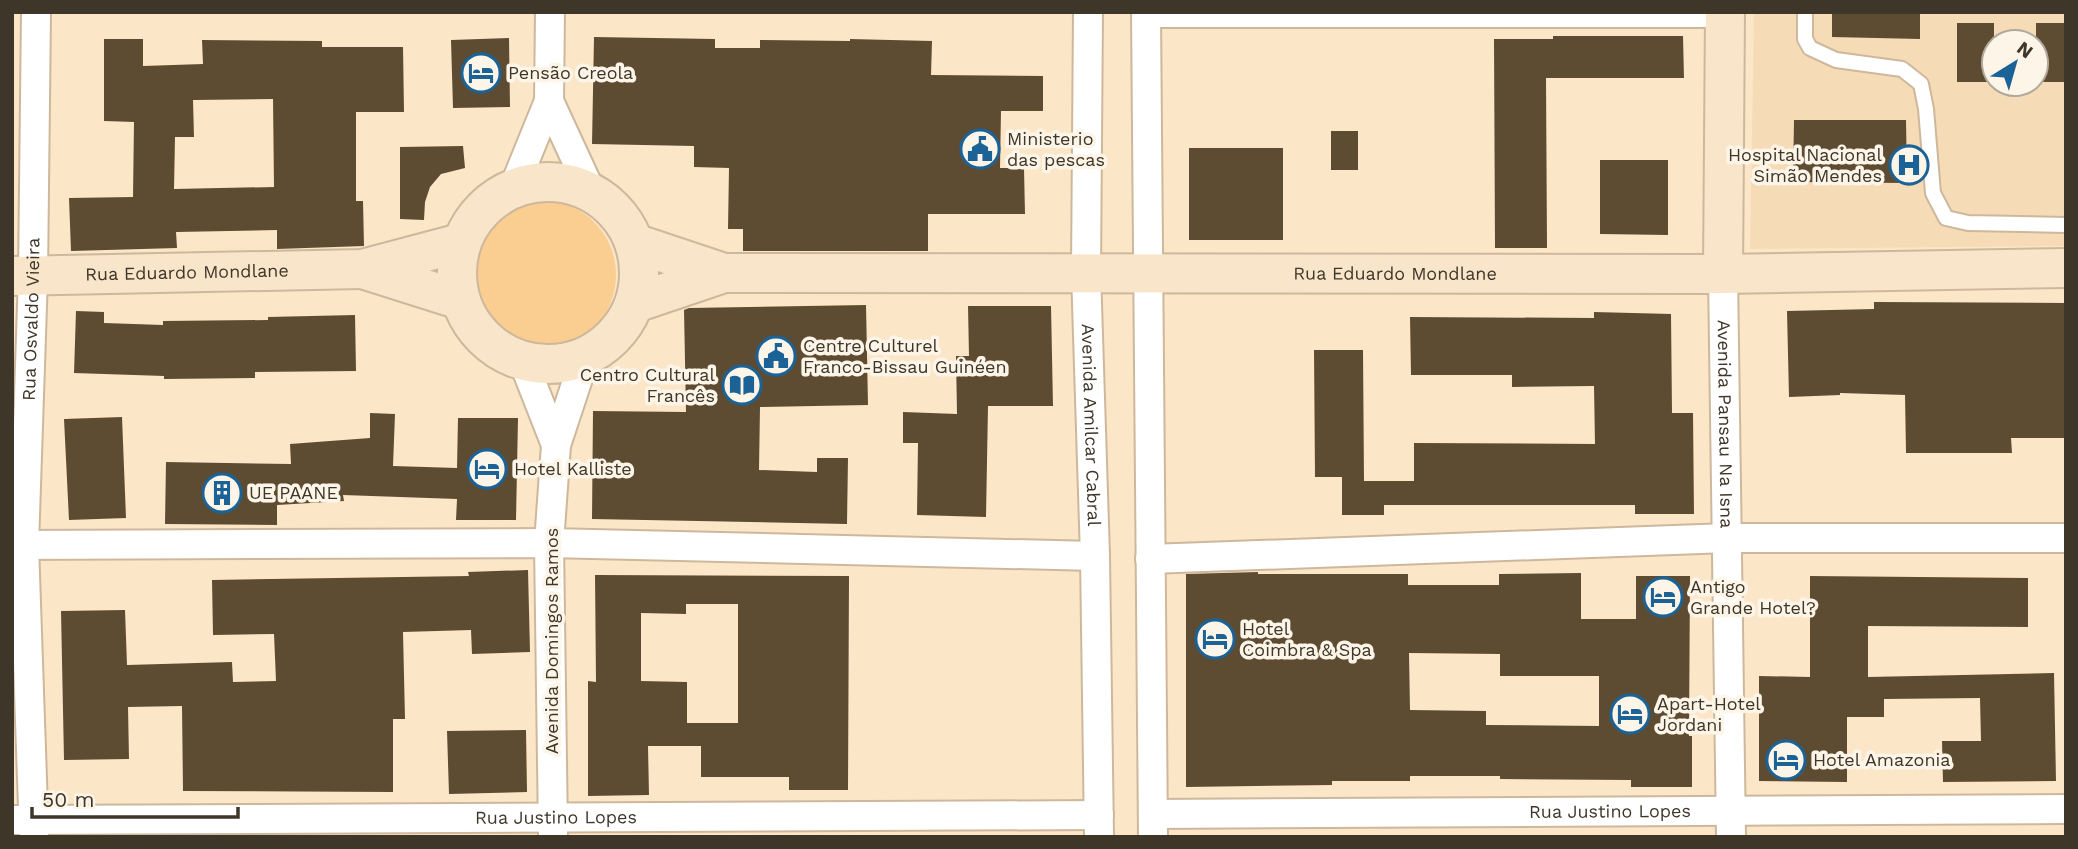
<svg xmlns="http://www.w3.org/2000/svg" width="2078" height="849" font-family="'Work Sans',sans-serif">
<rect width="100%" height="100%" fill="#fce6c8"/>
<!-- built -->
<path fill="#f6dbb7" fill-rule="evenodd" d="M 1754,12 L 2066,12 L 2066,246 L 1750,249 ZM 1994,42 L 2036,42 L 2036,84 L 1994,84 Z"/>
<!-- green -->
<path fill="#facd91" d="M466 275a75 75 0 1 1 150 0a75 75 0 1 1-150 0Z"/>
<!-- building -->
<path fill="#5e4c32" fill-rule="evenodd" d="M 1832,12 L 1920,12 L 1920,39 L 1832,37 Z
M 1957,23 L 1994,23 L 1994,82 L 1957,82 Z
M 2036,23 L 2066,23 L 2066,82 L 2036,82 Z
M 1553,36 L 1683,36 L 1684,78 L 1546,78 L 1547,248 L 1495,248 L 1494,39 L 1553,39 Z
M 594,37 L 715,39 L 715,48 L 760,48 L 760,40 L 850,41 L 850,39 L 932,41 L 931,75 L 1043,76 L 1043,111 L 1001,111 L 1000,168 L 1024,168 L 1025,214 L 928,214 L 928,251 L 743,251 L 743,229 L 728,229 L 729,168 L 694,167 L 694,146 L 592,144 Z
M 509,38 L 510,107 L 453,108 L 451,40 Z
M 104,39 L 143,39 L 143,66 L 203,64 L 202,40 L 322,41 L 322,47 L 403,47 L 404,112 L 356,112 L 356,201 L 363,201 L 364,246 L 277,249 L 277,230 L 176,232 L 177,248 L 71,251 L 69,198 L 133,197 L 134,122 L 104,121 ZM 273,99 L 274,187 L 174,189 L 175,137 L 194,137 L 193,100 Z
M 1794,120 L 1906,120 L 1907,183 L 1793,182 Z
M 1331,131 L 1358,131 L 1358,170 L 1331,170 Z
M 463,146 L 465,168 L 441,174 L 430,187 L 425,202 L 424,220 L 400,219 L 400,147 Z
M 1189,148 L 1283,148 L 1283,240 L 1189,240 Z
M 1600,160 L 1668,160 L 1668,235 L 1600,234 Z
M 1874,302 L 2066,303 L 2066,438 L 2011,438 L 2012,453 L 1906,453 L 1905,395 L 1840,393 L 1840,395 L 1789,397 L 1787,311 L 1874,309 Z
M 866,305 L 868,405 L 760,407 L 759,470 L 817,472 L 817,458 L 848,458 L 847,524 L 592,519 L 593,411 L 686,412 L 684,310 L 689,308 Z
M 968,306 L 1051,306 L 1053,406 L 988,406 L 986,517 L 917,515 L 918,443 L 903,443 L 903,412 L 957,414 L 956,356 L 969,356 Z
M 76,311 L 104,312 L 104,323 L 163,325 L 163,321 L 268,320 L 268,317 L 355,315 L 356,371 L 255,372 L 255,378 L 164,379 L 164,376 L 74,373 Z
M 1594,312 L 1671,314 L 1672,413 L 1693,413 L 1694,514 L 1635,514 L 1635,505 L 1384,505 L 1384,515 L 1342,515 L 1342,477 L 1315,477 L 1314,350 L 1363,350 L 1364,481 L 1414,481 L 1414,443 L 1595,444 L 1594,386 L 1512,387 L 1512,375 L 1411,375 L 1410,317 L 1594,318 Z
M 370,413 L 395,414 L 393,466 L 457,468 L 458,418 L 518,418 L 516,520 L 456,520 L 457,499 L 343,495 L 344,501 L 277,505 L 277,525 L 165,524 L 166,462 L 291,464 L 290,444 L 370,438 Z
M 122,417 L 126,518 L 69,520 L 64,419 Z
M 528,570 L 530,652 L 472,654 L 471,630 L 403,632 L 405,719 L 393,719 L 393,792 L 183,791 L 182,706 L 128,707 L 129,759 L 64,760 L 61,611 L 125,610 L 127,665 L 232,662 L 233,682 L 276,681 L 274,634 L 213,635 L 212,580 L 469,576 L 468,572 Z
M 1258,572 L 1258,574 L 1408,574 L 1408,585 L 1499,585 L 1499,574 L 1581,573 L 1581,619 L 1636,619 L 1636,576 L 1690,576 L 1689,736 L 1692,736 L 1692,787 L 1631,787 L 1631,780 L 1500,779 L 1500,776 L 1410,776 L 1410,781 L 1332,781 L 1332,785 L 1186,787 L 1186,574 ZM 1409,653 L 1500,654 L 1500,676 L 1599,676 L 1599,726 L 1486,725 L 1486,711 L 1410,710 Z
M 595,575 L 849,576 L 848,790 L 789,790 L 789,777 L 701,777 L 701,746 L 648,746 L 649,795 L 588,796 L 588,681 L 596,682 ZM 686,604 L 738,604 L 738,723 L 687,723 L 687,682 L 641,681 L 641,613 L 686,614 Z
M 1810,576 L 2028,578 L 2028,627 L 1868,626 L 1868,677 L 2054,673 L 2056,781 L 1943,782 L 1942,741 L 1981,741 L 1980,698 L 1884,699 L 1884,717 L 1847,717 L 1847,782 L 1759,781 L 1759,676 L 1810,677 Z
M 526,730 L 527,792 L 449,794 L 447,731 Z"/>
<g fill="none" stroke-linecap="round" stroke-linejoin="round">
<!-- lane casing -->
<g stroke="#ceb89c" stroke-width="18">
<path id="lane" d="M 1805,12 L 1805,39 L 1810,48 L 1836,60 L 1902,69 L 1921,84 L 1926,109 L 1933,193 L 1946,218 L 1968,223 L 2066,225"/>
</g>
<!-- street casing -->
<g stroke="#ceb89c" stroke-width="32">
<g id="street">
<path id="s1" d="M 1088,12 L 1086,272 L 1095,556 L 1099,837"/>
<path d="M 1146,12 L 1153,837"/>
<path d="M 1146,13 L 1725,13"/>
<path d="M 549,101 L 591,192"/>
<path d="M 514,187 L 549,101 L 550,12"/>
<path id="s2" d="M 1723,274 L 1731,837"/>
<path d="M 523,361 L 556,445"/>
<path d="M 12,545 L 549,543 L 1095,556"/>
<path d="M 1150,559 L 1728,538 L 2066,538"/>
<path id="s3" d="M 1153,814 L 2066,809"/>
<path id="s4" d="M 12,820 L 1099,815"/>
<path d="M 553,834 L 549,543 L 556,445 L 585,357"/>
<path id="s5" d="M 34,837 L 24,545 L 33,276 L 36,12"/>
</g>
</g>
<!-- secondary casing -->
<g stroke="#ceb89c" stroke-width="42">
<g id="secondary">
<circle cx="548" cy="273" r="91"/>
<path d="M 634,243 L 724,273"/>
<path d="M 362,269 L 460,300"/>
<path d="M 1723,274 L 1725,12"/>
<path id="s6" d="M 12,276 L 362,269 L 460,243"/>
<path id="s7" d="M 635,303 L 724,273 L 1723,274 L 2066,268"/>
</g>
</g>
<!-- lane -->
<use href="#lane" stroke="#fff" stroke-width="14"/>
<!-- street -->
<use href="#street" stroke="#fff" stroke-width="28"/>
<!-- secondary -->
<use href="#secondary" stroke="#f9e6ca" stroke-width="38"/>
</g>
<!-- icons -->
<defs>
<g id="hotel-ring" transform="scale(2.0125)"><circle r="9.5" fill="#fef5e9" stroke="#1b6296" stroke-width="1.5"/><path d="M-6-4.5h1.5V1H6V5H4.5V3h-9V5H-6ZM-4 0a1.8 1.8 0 1 1 3.6 0ZM.5 0V-2.5h3Q6-2.5 6 0Z" fill="#1b6296"/></g>
<g id="civic-ring" transform="scale(2.0125)"><circle r="9.5" fill="#fef5e9" stroke="#1b6296" stroke-width="1.5"/><path d="M-.6-6.5H3V-4.5H.6V-3L4-1V1h2V6H-6V1h2V-1L-.6-3ZM-1.2 2.5V6h2.4V2.5Z" fill="#1b6296"/></g>
<g id="hospital-ring" transform="scale(2.0125)"><circle r="9.5" fill="#fef5e9" stroke="#1b6296" stroke-width="1.5"/><path d="M-5-5h3v3.5h4V-5h3V5h-3V1.5h-4V5h-3Z" fill="#1b6296"/></g>
<g id="library-ring" transform="scale(2.0125)"><circle r="9.5" fill="#fef5e9" stroke="#1b6296" stroke-width="1.5"/><path d="M-6-4Q-3-5.5-.7-3.5V5Q-3 3-6 4ZM6-4Q3-5.5 .7-3.5V5Q3 3 6 4Z" fill="#1b6296"/></g>
<g id="building-ring" transform="scale(2.0125)"><circle r="9.5" fill="#fef5e9" stroke="#1b6296" stroke-width="1.5"/><path d="M-4-6H4V6H1V3H-1V6H-4ZM-2.5-4.3h1.7v1.8h-1.7ZM.8-4.3h1.7v1.8H.8ZM-2.5-1h1.7V.8h-1.7ZM.8-1h1.7V.8H.8Z" fill="#1b6296"/></g>
</defs>
<g fill-rule="evenodd">
<use href="#hotel-ring" x="481" y="73"/>
<use href="#civic-ring" x="980" y="149"/>
<use href="#hospital-ring" x="1909" y="165"/>
<use href="#civic-ring" x="776" y="356"/>
<use href="#library-ring" x="742" y="385"/>
<use href="#hotel-ring" x="487" y="469"/>
<use href="#building-ring" x="222" y="493"/>
<use href="#hotel-ring" x="1663" y="597"/>
<use href="#hotel-ring" x="1215" y="639"/>
<use href="#hotel-ring" x="1630" y="714"/>
<use href="#hotel-ring" x="1786" y="760"/>
</g>
<g text-anchor="middle" stroke-width="7" stroke-linejoin="round" paint-order="stroke">
<!-- poi labels -->
<g font-size="18" fill="#3f362a" stroke="#fef5e9" text-anchor="start">
<text x="508" y="79">Pensão Creola</text>
<text x="1007" y="145">Ministerio<tspan x="1007" dy="21">das pescas</tspan></text>
<text x="1882" y="161" text-anchor="end">Hospital Nacional<tspan x="1882" dy="21">Simão Mendes</tspan></text>
<text x="803" y="352">Centre Culturel<tspan x="803" dy="21">Franco-Bissau Guinéen</tspan></text>
<text x="715" y="381" text-anchor="end">Centro Cultural<tspan x="715" dy="21">Francês</tspan></text>
<text x="514" y="475">Hotel Kalliste</text>
<text x="249" y="499">UE PAANE</text>
<text x="1690" y="593">Antigo<tspan x="1690" dy="21">Grande Hotel?</tspan></text>
<text x="1242" y="635">Hotel<tspan x="1242" dy="21">Coimbra &amp; Spa</tspan></text>
<text x="1657" y="710">Apart-Hotel<tspan x="1657" dy="21">Jordani</tspan></text>
<text x="1813" y="766">Hotel Amazonia</text>
</g>
<!-- street labels -->
<g font-size="18" fill="#3f362a" stroke="#fef5e9">
<text dy="6" stroke="none"><textPath href="#s6" startOffset="175">Rua Eduardo Mondlane</textPath></text>
<text dy="6" stroke="none"><textPath href="#s7" startOffset="765">Rua Eduardo Mondlane</textPath></text>
<text dy="6" stroke="none"><textPath href="#s5" startOffset="518">Rua Osvaldo Vieira</textPath></text>
<text dy="6" stroke="none"><textPath href="#s1" startOffset="413">Avenida Amilcar Cabral</textPath></text>
<text dy="6" stroke="none"><textPath href="#s2" startOffset="150">Avenida Pansau Na Isna</textPath></text>
<text transform="translate(552 641) rotate(-90)" y="6">Avenida Domingos Ramos</text>
<text dy="6" stroke="none"><textPath href="#s3" startOffset="457">Rua Justino Lopes</textPath></text>
<text dy="6" stroke="none"><textPath href="#s4" startOffset="544">Rua Justino Lopes</textPath></text>
</g>
</g>
<!-- border -->
<rect width="2078" height="849" fill="none" stroke="#3f362a" stroke-width="28"/>
<!-- north arrow -->
<g transform="translate(2015 63) rotate(37)"><circle r="33" fill="#fef5e9" stroke="#b2a99d" stroke-width="2"/>
<path d="M0-5L12 26L0 18L-12 26Z" fill="#1b6296"/>
<text y="-10" font-size="19" font-weight="bold" text-anchor="middle" fill="#3f362a">N</text>
</g>
<!-- scale -->
<path d="M32 807v10h206v-10" fill="none" stroke="#3f362a" stroke-width="3.5"/>
<text x="42" y="807" font-size="21" fill="#3f362a" stroke="#fef5e9" stroke-width="5" paint-order="stroke">50 m</text>
</svg>
